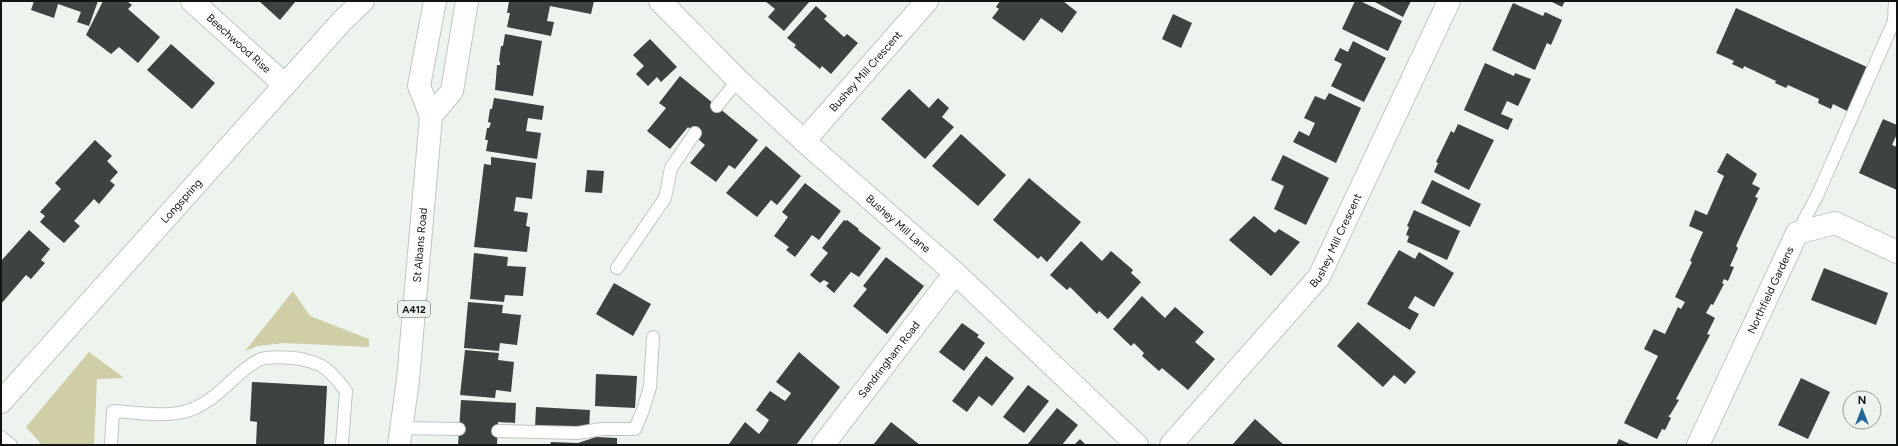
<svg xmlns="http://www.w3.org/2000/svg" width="1898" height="446" font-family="Figtree,sans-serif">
<rect width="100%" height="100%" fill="#edf4ed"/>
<!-- grass -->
<path fill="#cfcea7" d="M 293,291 L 310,316 L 369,339 L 369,347 L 284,343 L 258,346 L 245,351 Z
M 89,352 L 124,378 L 97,379 L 94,445 L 42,445 L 26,427 Z"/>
<!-- building -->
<path fill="#3c4340" d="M 34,1 L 98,1 L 89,26 L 77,22 L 81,12 L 58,4 L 54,18 L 31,10 Z
M 103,1 L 127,1 L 132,5 L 128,9 L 160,37 L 138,63 L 119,47 L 111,54 L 86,35 Z
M 259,1 L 296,1 L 280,20 Z
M 509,1 L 512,2 L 594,1 L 591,14 L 550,6 L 547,21 L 554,22 L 551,36 L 507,27 L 510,13 L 507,13 Z
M 765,1 L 810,1 L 784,31 L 768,17 L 775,9 Z
M 1000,1 L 1063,1 L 1077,12 L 1062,33 L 1041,18 L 1024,41 L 992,18 L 999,9 L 996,7 Z
M 1355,1 L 1360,1 L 1402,21 L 1388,51 L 1342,29 Z
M 1373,1 L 1411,1 L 1403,17 Z
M 1550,1 L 1565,1 L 1562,7 Z
M 1513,3 L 1543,16 L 1545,12 L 1562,20 L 1551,45 L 1547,43 L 1535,70 L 1492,50 Z
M 816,6 L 827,16 L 824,19 L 833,27 L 844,37 L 847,34 L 858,43 L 831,74 L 822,66 L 820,69 L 794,47 L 796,45 L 787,38 Z
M 1736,8 L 1867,67 L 1847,111 L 1833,104 L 1831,109 L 1818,103 L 1819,99 L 1788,85 L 1786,88 L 1775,83 L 1776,81 L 1744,66 L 1743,69 L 1732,64 L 1734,61 L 1716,53 Z
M 1173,14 L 1192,23 L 1181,48 L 1162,39 Z
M 505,34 L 542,41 L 533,96 L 495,90 L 497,65 L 500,65 L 500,62 L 499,61 L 501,46 L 503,46 Z
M 650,39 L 677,67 L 661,82 L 657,77 L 648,86 L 636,74 L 644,66 L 633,55 Z
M 1353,41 L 1386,58 L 1364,102 L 1331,86 L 1342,64 L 1334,60 L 1340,48 L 1348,52 Z
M 171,44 L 215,83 L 192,109 L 147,70 Z
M 1485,63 L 1514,76 L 1515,73 L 1531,79 L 1518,106 L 1507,101 L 1501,114 L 1513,119 L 1508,130 L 1464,110 Z
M 680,76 L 758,140 L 735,169 L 729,165 L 716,182 L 690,163 L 705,145 L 698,139 L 700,137 L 688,127 L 670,149 L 647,131 L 666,108 L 659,103 Z
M 909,89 L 929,108 L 938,98 L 949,108 L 942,117 L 954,127 L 925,159 L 881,119 Z
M 1329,93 L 1361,108 L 1336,163 L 1293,142 L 1299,131 L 1309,136 L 1315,123 L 1304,118 L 1315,96 L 1325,100 Z
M 494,98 L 544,106 L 542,120 L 528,118 L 526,131 L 541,133 L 537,159 L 486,151 L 488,140 L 485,140 L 487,128 L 489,128 L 491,123 L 488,122 L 490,109 L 492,109 Z
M 1883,119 L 1897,125 L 1897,134 L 1892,145 L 1897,147 L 1897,190 L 1859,173 Z
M 1458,124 L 1494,140 L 1469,190 L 1434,172 L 1438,163 L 1436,162 L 1451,131 L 1454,133 Z
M 961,134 L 1006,175 L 978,206 L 932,166 Z
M 95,140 L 112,156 L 107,161 L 118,172 L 110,181 L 115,185 L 99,204 L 94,199 L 74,221 L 80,226 L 64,243 L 40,222 L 45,216 L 40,212 L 61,189 L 55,183 Z
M 766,146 L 801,176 L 777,205 L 771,200 L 757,217 L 726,193 Z
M 1727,153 L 1757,174 L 1752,184 L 1760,188 L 1755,197 L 1758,198 L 1736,246 L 1738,248 L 1730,266 L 1734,267 L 1728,281 L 1724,279 L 1722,283 L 1724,284 L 1713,305 L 1711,304 L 1706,313 L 1715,318 L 1707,334 L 1710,335 L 1676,399 L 1679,400 L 1670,415 L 1668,416 L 1671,418 L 1665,430 L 1662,429 L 1657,439 L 1624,423 L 1658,356 L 1644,349 L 1654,329 L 1665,334 L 1678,307 L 1681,309 L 1685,302 L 1675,297 L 1692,262 L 1690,261 L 1703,232 L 1689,226 L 1695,210 L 1707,215 L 1724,176 L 1717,172 Z
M 1283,155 L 1329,178 L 1306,225 L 1274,209 L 1284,186 L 1271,180 Z
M 491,157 L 536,163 L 532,199 L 516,197 L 514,211 L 528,213 L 526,226 L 530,227 L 527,252 L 474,247 L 484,164 L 491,165 Z
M 587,170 L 604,171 L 602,193 L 585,192 Z
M 1029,178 L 1081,222 L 1047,262 L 1041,256 L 1038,259 L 993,220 Z
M 1432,180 L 1481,204 L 1470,227 L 1421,203 Z
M 805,183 L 841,211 L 819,240 L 812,235 L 795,257 L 786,250 L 789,247 L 774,236 L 788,217 L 782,212 Z
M 1414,210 L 1460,231 L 1447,260 L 1407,242 L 1409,236 L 1406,235 L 1409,227 L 1407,226 Z
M 1254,216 L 1275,233 L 1279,229 L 1300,242 L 1271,276 L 1229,240 Z
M 844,220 L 846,221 L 847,220 L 859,229 L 858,230 L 881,248 L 859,277 L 851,272 L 834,293 L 826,286 L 829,283 L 824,280 L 820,283 L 810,275 L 828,253 L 822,248 Z
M 29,230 L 50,249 L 41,260 L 45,263 L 31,279 L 26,275 L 1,304 L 1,261 Z
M 1081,241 L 1102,261 L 1111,251 L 1133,270 L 1131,273 L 1141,282 L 1108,319 L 1099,311 L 1097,314 L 1070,287 L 1067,290 L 1050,275 Z
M 1399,250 L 1415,259 L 1419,252 L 1454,273 L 1434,307 L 1415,296 L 1408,308 L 1419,314 L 1410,330 L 1367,304 Z
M 474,253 L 508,257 L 507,266 L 526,267 L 523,296 L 505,295 L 504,302 L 470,299 Z
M 886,257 L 924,286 L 887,334 L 853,306 L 867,289 L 863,286 Z
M 1824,268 L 1888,293 L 1876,325 L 1811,300 Z
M 614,283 L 651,304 L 633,336 L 596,314 Z
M 1142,296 L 1165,318 L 1175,307 L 1204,332 L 1195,342 L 1215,359 L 1188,390 L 1162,368 L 1159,371 L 1142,356 L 1144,353 L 1134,343 L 1131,346 L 1113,329 Z
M 468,302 L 503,305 L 502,313 L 521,315 L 517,345 L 500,343 L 499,351 L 464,348 Z
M 1358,322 L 1416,372 L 1405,384 L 1394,375 L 1383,387 L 1337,346 Z
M 962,323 L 979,335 L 977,337 L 985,343 L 964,371 L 939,352 Z
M 465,350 L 499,353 L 498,360 L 514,362 L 511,392 L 496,390 L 495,398 L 460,395 Z
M 799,352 L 840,387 L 796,445 L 730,445 L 729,444 L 745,422 L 759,434 L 763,429 L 769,420 L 756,410 L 770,391 L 785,401 L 789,396 L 791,393 L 776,382 Z
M 986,356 L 1014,378 L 992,406 L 979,396 L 967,412 L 952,401 Z
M 596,374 L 637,376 L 635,408 L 595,406 Z
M 1801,378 L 1830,392 L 1808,439 L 1778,425 Z
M 252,382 L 327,386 L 324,445 L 256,445 L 257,422 L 250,421 Z
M 1028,385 L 1049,401 L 1024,433 L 1003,417 Z
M 461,400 L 516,403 L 515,423 L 498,422 L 497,445 L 458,445 Z
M 536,407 L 590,410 L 589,430 L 535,428 Z
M 1057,408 L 1078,425 L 1062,445 L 1027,445 Z
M 1255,419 L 1275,437 L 1284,445 L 1232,445 Z
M 891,422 L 920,445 L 873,445 Z
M 596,437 L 617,438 L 617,445 L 550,445 L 551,442 L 578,443 Z
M 1080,439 L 1086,445 L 1074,445 Z
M 1619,439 L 1632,445 L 1616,445 Z"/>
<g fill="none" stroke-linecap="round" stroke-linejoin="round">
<!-- lane casing -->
<g stroke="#c0c6c0" stroke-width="14">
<path id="lane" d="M 717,106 L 738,80
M 1797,233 L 1817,196 L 1894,21 L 1895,1
M 617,268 L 665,198 L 671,168 L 695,133
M 402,428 L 459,429
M 498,431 L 578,433 L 602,429 L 635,429 L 643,410 L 650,387 L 653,337
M 1,437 L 11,445
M 111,445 L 113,411 C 135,412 161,417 183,412 C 204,408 223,389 238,375 C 244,370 253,362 261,359 C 271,356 283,357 294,358 C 323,362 329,369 346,391 L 342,445"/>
</g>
<!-- street casing -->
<g stroke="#c0c6c0" stroke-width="24">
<g id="street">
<path id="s1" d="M 192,1 L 285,85"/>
<path id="s2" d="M 804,141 L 927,1"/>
<path id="s3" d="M 1,402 L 342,21 L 363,1"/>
<path id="s4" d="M 823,445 L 955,273"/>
<path id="s5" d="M 1171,445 L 1319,277 L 1449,1"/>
<path id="s6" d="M 1698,445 L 1797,233 L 1835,223 L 1897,252"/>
</g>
</g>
<!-- secondary casing -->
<g stroke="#c0c6c0" stroke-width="24">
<g id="secondary">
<path id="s7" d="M 660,1 L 738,80 L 804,141 L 955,273 L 1137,445"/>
</g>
</g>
<!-- primary casing -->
<g stroke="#c0c6c0" stroke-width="24">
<g id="primary">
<path d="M 431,116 L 452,91 L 467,1"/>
<path id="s8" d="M 399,445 L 408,380 L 431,116 L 419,86 L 435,1"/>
</g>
</g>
<!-- lane -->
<use href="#lane" stroke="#fff" stroke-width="12"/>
<!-- street -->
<use href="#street" stroke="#fff" stroke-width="22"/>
<!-- secondary -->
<use href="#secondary" stroke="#fff" stroke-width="22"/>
<!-- primary -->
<use href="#primary" stroke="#fff" stroke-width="22"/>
</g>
<g text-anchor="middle" stroke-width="4" stroke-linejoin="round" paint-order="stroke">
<!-- shield labels -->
<rect fill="#edf4ed" stroke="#545854" stroke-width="1" x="398" y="301" width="32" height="16" rx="3"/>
<g font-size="10" font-weight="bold" fill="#131513">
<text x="414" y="313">A412</text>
</g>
<!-- street labels -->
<g font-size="11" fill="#131513" stroke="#edf4ed">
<text dy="4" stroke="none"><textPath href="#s1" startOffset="63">Beechwood Rise</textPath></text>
<text dy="4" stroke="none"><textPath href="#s2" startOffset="93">Bushey Mill Crescent</textPath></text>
<text dy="4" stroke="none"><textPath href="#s3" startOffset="270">Longspring</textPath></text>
<text dy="4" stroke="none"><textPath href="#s7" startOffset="326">Bushey Mill Lane</textPath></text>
<text dy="4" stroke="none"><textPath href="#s5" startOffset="264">Bushey Mill Crescent</textPath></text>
<text dy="4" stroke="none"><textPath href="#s8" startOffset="201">St Albans Road</textPath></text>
<text dy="4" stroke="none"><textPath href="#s6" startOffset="171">Northfield Gardens</textPath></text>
<text dy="4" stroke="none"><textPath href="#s4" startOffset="108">Sandringham Road</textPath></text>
</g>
</g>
<!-- border -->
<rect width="1898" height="446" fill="none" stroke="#131513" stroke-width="4"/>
<!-- north arrow -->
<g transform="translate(1862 410)"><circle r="19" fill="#edf4ed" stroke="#969b96"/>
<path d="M0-3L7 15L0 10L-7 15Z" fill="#24659a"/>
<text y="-6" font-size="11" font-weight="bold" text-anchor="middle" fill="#131513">N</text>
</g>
</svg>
